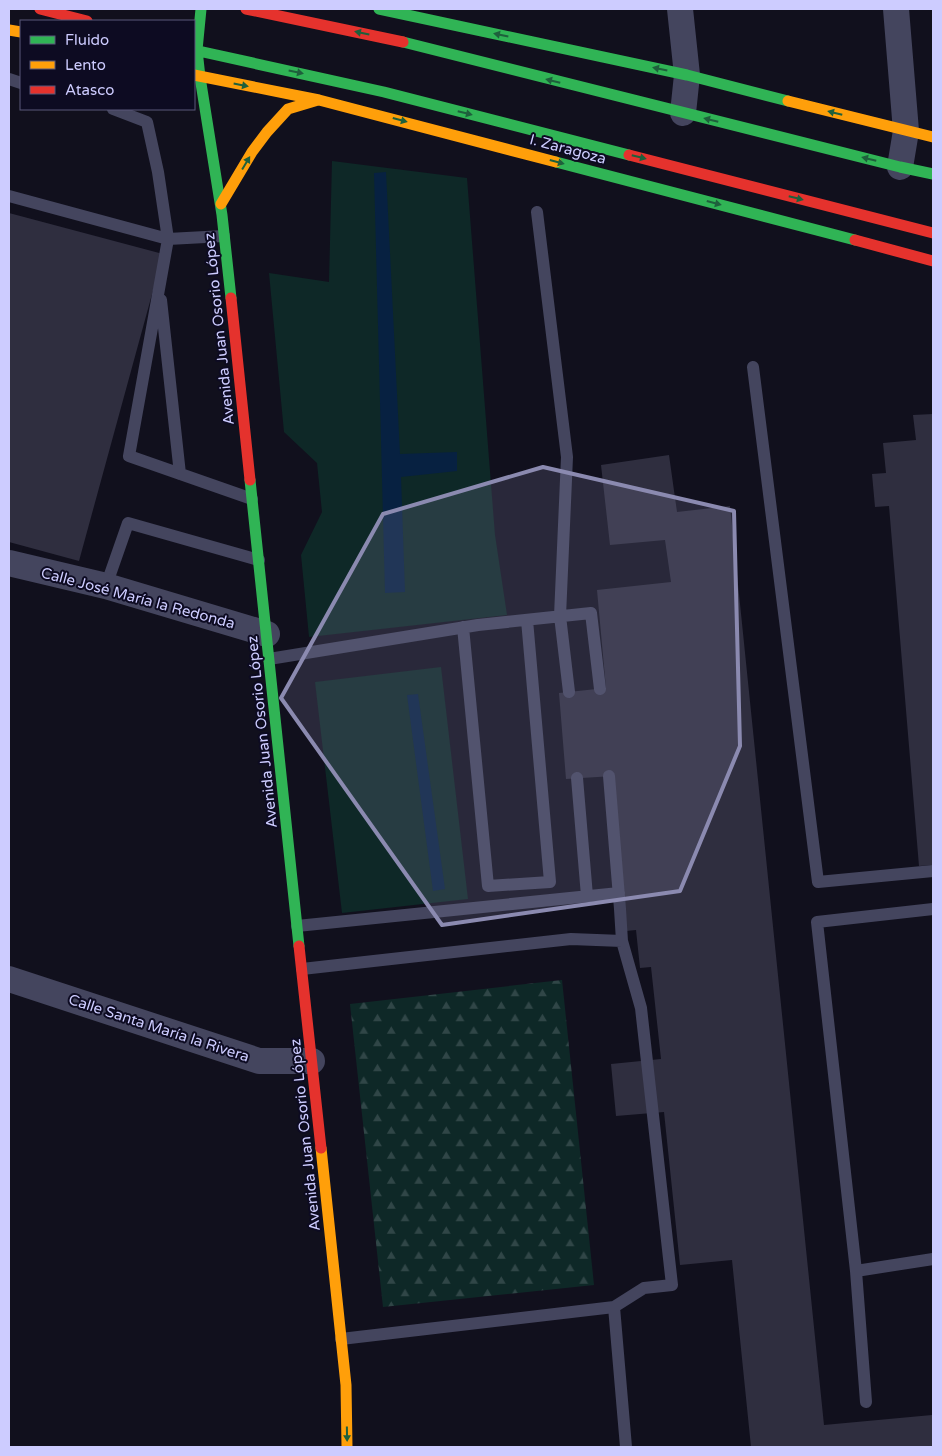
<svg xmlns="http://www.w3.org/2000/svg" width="942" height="1456" font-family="'Varela Round',sans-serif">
<defs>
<pattern id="forest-firs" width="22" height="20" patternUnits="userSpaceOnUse" patternTransform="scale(1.25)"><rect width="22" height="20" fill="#0e2827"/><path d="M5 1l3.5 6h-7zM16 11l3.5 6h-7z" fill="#304647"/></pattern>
</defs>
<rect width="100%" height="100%" fill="#11101d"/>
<!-- grass -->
<path fill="#0e2827" d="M 332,161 L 467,178 L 495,535 L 507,615 L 309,637 L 301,555 L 322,512 L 317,463 L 284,432 L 269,273 L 329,282 Z
M 441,667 L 468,899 L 342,913 L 315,682 Z"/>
<!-- forest -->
<path fill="url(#forest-firs)" d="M 562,980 L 594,1285 L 383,1307 L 350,1004 Z"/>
<!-- water -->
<path fill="#072141" d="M 386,172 L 400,454 L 457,452 L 457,471 L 401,477 L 405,592 L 385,593 L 374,173 Z
M 418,694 L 445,889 L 433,891 L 407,695 Z"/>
<!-- building -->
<path fill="#2f2e3f" d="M 9,213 L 163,254 L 79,561 L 9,542 Z
M 933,414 L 933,865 L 919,866 L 889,506 L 875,507 L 872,474 L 886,473 L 883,443 L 916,440 L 913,415 Z
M 669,455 L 677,512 L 730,506 L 824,1425 L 932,1415 L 933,1447 L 751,1447 L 732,1260 L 680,1265 L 664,1112 L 616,1116 L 611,1064 L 661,1059 L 651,967 L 640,968 L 636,930 L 626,931 L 613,776 L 566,779 L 559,693 L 606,688 L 597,590 L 671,582 L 665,540 L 610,545 L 601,465 Z"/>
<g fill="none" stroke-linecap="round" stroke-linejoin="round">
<!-- lane -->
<path stroke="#44455e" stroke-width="12" d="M 9,79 L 21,83
M 113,109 L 147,122 L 158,172 L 168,239 L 129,456 L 252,499
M 9,196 L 168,239 L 224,236
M 537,212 L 567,457 L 560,616 L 569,692
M 161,300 L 180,474
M 753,367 L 818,882 L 933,871
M 106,586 L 128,523 L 259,560
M 463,627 L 488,886 L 550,882 L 527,620
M 269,659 L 478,625 L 591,613 L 600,689
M 609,776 L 620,909 L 622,941
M 577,778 L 587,896
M 297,926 L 619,893
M 302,969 L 571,939 L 622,941 L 641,1008 L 672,1285 L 644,1288 L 614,1307 L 341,1339
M 856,1271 L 933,1259
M 614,1307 L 626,1447
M 866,1402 L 856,1271 L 817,922 L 933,909"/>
<!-- street -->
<path stroke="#44455e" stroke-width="26" d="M 680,9 L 687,75 L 683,113
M 896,9 L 906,131 L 900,167
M 9,563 L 106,586 L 267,634
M 9,979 L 259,1061 L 312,1061"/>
<!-- fast -->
<path stroke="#30b455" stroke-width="11" d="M 201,9 L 197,50 L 200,77 L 222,215 L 231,298
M 379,9 L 687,75 L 788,101
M 403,42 L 900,167 L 933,174
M 194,50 L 384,92 L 629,155
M 556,162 L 855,240
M 250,480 L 299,946"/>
<!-- slow -->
<path stroke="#ff9f0a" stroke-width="11" d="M 9,30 L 21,32
M 194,75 L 319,100 L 556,162
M 788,101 L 933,137
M 221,204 L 252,152 L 267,132 L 288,109 L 318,100
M 321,1148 L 346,1385 L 347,1447"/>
<!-- jam -->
<path stroke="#e5322d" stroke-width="11" d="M 40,9 L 87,21
M 246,9 L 403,42
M 629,155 L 933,233
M 855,240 L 933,261
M 231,298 L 250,480
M 299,946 L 321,1148"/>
</g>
<!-- one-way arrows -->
<defs><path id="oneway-solid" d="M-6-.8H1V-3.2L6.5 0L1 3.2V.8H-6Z" transform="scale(1.25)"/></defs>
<g fill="#1e603c">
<use href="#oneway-solid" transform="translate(362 33) rotate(-168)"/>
<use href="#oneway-solid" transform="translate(501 35) rotate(-168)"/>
<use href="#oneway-solid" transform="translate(660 69) rotate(-168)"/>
<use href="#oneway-solid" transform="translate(296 72) rotate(12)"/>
<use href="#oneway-solid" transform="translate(553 81) rotate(-166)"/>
<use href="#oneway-solid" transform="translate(241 85) rotate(11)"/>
<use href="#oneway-solid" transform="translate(465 113) rotate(14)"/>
<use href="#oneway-solid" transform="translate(835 113) rotate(-166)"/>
<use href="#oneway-solid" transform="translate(400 120) rotate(15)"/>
<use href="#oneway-solid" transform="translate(711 120) rotate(-166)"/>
<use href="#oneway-solid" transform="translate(639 157) rotate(14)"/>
<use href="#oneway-solid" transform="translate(869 159) rotate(-166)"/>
<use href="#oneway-solid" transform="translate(557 162) rotate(15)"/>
<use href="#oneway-solid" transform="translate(246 163) rotate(-59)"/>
<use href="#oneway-solid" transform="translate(796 198) rotate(14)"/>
<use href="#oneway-solid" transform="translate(714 203) rotate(15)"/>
<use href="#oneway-solid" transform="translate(347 1434) rotate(89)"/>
</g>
<!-- marked area -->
<path fill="#8b8ab0" fill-opacity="0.2" stroke="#8b8ab0" stroke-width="4" stroke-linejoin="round" d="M 543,467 L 734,511 L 740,746 L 680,891 L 442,925 L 281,698 L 383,514 Z"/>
<g text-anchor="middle" stroke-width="4" stroke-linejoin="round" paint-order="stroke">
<!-- street labels -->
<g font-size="15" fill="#cdccff" stroke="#0d0b22">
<text transform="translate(568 149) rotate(15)" y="5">I. Zaragoza</text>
<text transform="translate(219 329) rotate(-96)" y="5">Avenida Juan Osorio López</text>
<text transform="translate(138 598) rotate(15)" y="5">Calle José María la Redonda</text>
<text transform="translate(262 732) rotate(-96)" y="5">Avenida Juan Osorio López</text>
<text transform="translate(159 1028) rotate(18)" y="5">Calle Santa María la Rivera</text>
<text transform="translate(305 1135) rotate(-96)" y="5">Avenida Juan Osorio López</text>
</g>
</g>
<!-- border -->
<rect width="942" height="1456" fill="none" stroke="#cdccff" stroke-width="20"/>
<!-- legend -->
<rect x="20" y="20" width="175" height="90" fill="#0d0b22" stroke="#5a587a"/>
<rect x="30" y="36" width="25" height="8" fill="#30b455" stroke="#5a587a"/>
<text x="65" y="45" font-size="15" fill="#cdccff">Fluido</text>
<rect x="30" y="61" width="25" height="8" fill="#ff9f0a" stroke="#5a587a"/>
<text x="65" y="70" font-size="15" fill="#cdccff">Lento</text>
<rect x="30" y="86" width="25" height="8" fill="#e5322d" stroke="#5a587a"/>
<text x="65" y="95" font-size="15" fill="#cdccff">Atasco</text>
</svg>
